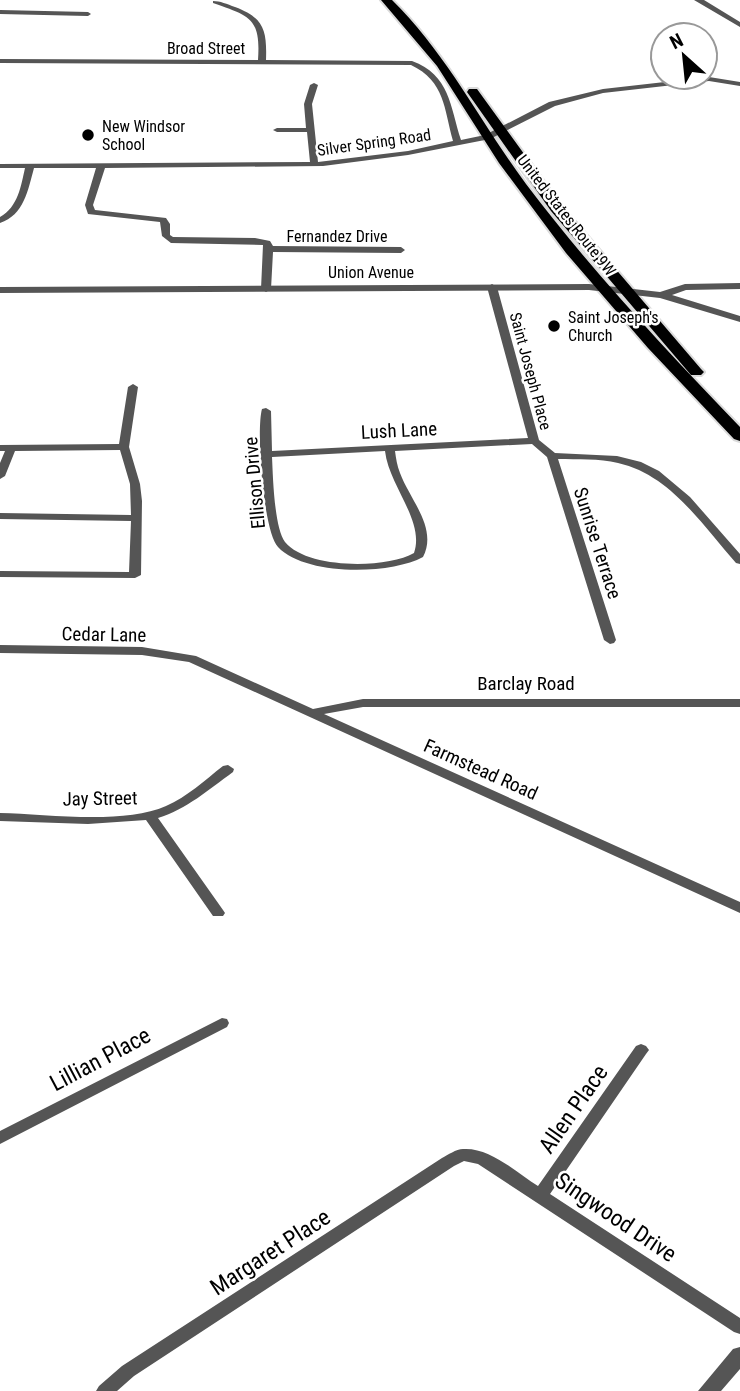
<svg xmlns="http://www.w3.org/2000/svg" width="740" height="1391" font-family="'Roboto Condensed',sans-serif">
<rect width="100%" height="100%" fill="#fff"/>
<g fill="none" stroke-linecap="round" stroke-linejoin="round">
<!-- trunk casing -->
<g stroke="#dbdbdb" stroke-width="4">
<path id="trunk" d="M 381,0 L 392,0 C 447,54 481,123 526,184 C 591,270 665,349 740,427 L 740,441 L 734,439 L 648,348 L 566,253 L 499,163 L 437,66 Z
M 469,89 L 477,89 L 561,205 L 701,369 L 704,372 L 701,375 L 691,375 L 551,211 L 467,92 Z"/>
</g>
<!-- minor -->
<path fill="#555" fill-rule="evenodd" d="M 213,1 C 220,1 227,4 235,7 C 264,18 267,30 266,60 L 412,61 C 450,75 450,106 461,140 L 485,135 L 549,102 L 603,89 L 709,77 L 740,82 L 740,86 L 709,81 L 603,93 L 555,106 L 490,139 L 408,155 L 323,166 L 105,168 L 93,205 L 95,210 L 166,218 L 170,224 L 170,235 L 173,237 L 255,238 L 270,241 L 273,246 L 401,247 L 405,250 L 401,253 L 273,252 L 271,289 L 266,292 L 261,289 L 263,245 L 171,243 L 162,236 L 160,222 L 88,214 L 85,205 L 96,168 L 34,168 C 28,190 24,215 0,223 L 0,217 C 18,207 21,186 25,168 L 0,168 L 0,164 L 310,162 L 307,132 L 277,132 L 273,130 L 277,128 L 306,128 L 304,104 L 310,85 L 314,83 L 318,85 L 312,104 L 318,162 L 408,151 L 453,141 C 444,109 445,81 411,65 L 0,63 L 0,59 L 258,60 C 261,17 249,16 213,3 Z
M 0,10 L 88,12 L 91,14 L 88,16 L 0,14 Z
M 492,284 L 497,287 L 539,440 L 555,453 L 617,456 L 641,462 L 659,471 L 690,497 L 740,554 L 740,564 L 736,563 C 702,525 671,475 618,463 C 599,458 578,460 558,459 L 616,640 L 614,643 L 610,644 L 604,640 L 547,457 L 532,444 L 395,451 C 396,458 397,466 400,473 C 410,500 438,528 423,557 C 390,575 305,576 278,547 C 263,531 256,430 262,409 L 266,408 L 271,411 L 272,451 L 528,438 L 487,287 ZM 385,451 C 389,486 425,521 414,553 C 386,569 307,569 285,542 C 274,527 273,476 272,457 Z
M 133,384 L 138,387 L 129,447 L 140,484 L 142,501 L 141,575 L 135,578 L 0,577 L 0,571 L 129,572 L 131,521 L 0,519 L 0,513 L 131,515 L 130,484 L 120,450 L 15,451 L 5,476 L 0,479 L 0,463 L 5,451 L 0,451 L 0,445 L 119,444 L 128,387 Z
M 0,645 L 142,647 L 196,656 L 313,709 L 363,699 L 740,699 L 740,707 L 363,707 L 324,714 L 740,902 L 740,913 L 189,662 L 142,655 L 0,653 Z
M 228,765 L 234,769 L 233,772 C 208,790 187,809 158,818 L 223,910 L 225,913 L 223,916 L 213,916 L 146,820 L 88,824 L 0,821 L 0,813 C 46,814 124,825 166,806 C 187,797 205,780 223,766 Z
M 222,1018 L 227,1019 L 229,1023 L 227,1027 L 0,1144 L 0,1131 Z
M 641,1044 L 646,1046 L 649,1050 L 646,1054 L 550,1194 L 740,1318 L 740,1334 L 734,1332 L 478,1164 L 464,1161 L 454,1166 L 134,1376 L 117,1391 L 96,1391 L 99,1386 L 122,1366 L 442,1158 C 448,1155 456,1149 463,1149 C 490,1147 517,1173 538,1186 L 636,1046 Z"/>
<!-- tertiary -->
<path fill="#555" fill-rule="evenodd" d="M 694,0 L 704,0 L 740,22 L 740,27 Z
M 740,283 L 740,289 L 686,290 L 672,295 L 740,316 L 740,322 L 660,298 L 589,290 L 0,293 L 0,287 L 589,284 L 660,292 L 685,284 Z
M 740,1347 L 740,1369 L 721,1391 L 698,1391 L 733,1349 Z"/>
<!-- trunk -->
<use href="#trunk" fill="#000" fill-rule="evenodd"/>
</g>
<!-- markers -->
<g fill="#000" stroke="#fff" stroke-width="2.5">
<circle cx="88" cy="135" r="7"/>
<circle cx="554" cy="326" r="7"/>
</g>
<g text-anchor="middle" stroke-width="5" stroke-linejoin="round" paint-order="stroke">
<!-- far-street labels -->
<g font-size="16" fill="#000" stroke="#fff">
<text x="206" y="54">Broad Street</text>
<text transform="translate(374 142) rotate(-8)" y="6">Silver Spring Road</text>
<text transform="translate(567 215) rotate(52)" y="6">United States Route 9W</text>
<text x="337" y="242">Fernandez Drive</text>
<text x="371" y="278">Union Avenue</text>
<text transform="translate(531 371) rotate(75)" y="6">Saint Joseph Place</text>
</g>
<!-- far-poi labels -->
<g font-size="16" fill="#000" stroke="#fff" text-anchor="start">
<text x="102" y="132">New Windsor<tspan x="102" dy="18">School</tspan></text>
<text x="568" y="323">Saint Joseph's<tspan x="568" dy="18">Church</tspan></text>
</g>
<!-- street labels -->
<g font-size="19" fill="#000" stroke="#fff">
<text transform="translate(399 430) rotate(-3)" y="7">Lush Lane</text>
<text transform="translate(254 483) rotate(-95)" y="7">Ellison Drive</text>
<text transform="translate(598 543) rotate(72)" y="7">Sunrise Terrace</text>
<text transform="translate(104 634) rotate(1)" y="7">Cedar Lane</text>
<text x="526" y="690">Barclay Road</text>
<text transform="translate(481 769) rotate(24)" y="7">Farmstead Road</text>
<text transform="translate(100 798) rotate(-1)" y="7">Jay Street</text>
</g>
<!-- near-street labels -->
<g font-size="23" fill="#000" stroke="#fff">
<text transform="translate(100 1059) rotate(-28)" y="8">Lillian Place</text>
<text transform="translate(573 1109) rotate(-55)" y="8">Allen Place</text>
<text transform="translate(616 1217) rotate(34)" y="8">Singwood Drive</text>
<text transform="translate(270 1252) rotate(-33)" y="8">Margaret Place</text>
</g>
</g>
<!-- north arrow -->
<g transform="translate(684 56) rotate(333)"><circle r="33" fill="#ffffff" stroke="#999999" stroke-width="2"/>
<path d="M0-5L12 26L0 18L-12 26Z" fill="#000000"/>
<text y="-10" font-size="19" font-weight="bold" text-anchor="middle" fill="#000000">N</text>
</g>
</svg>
